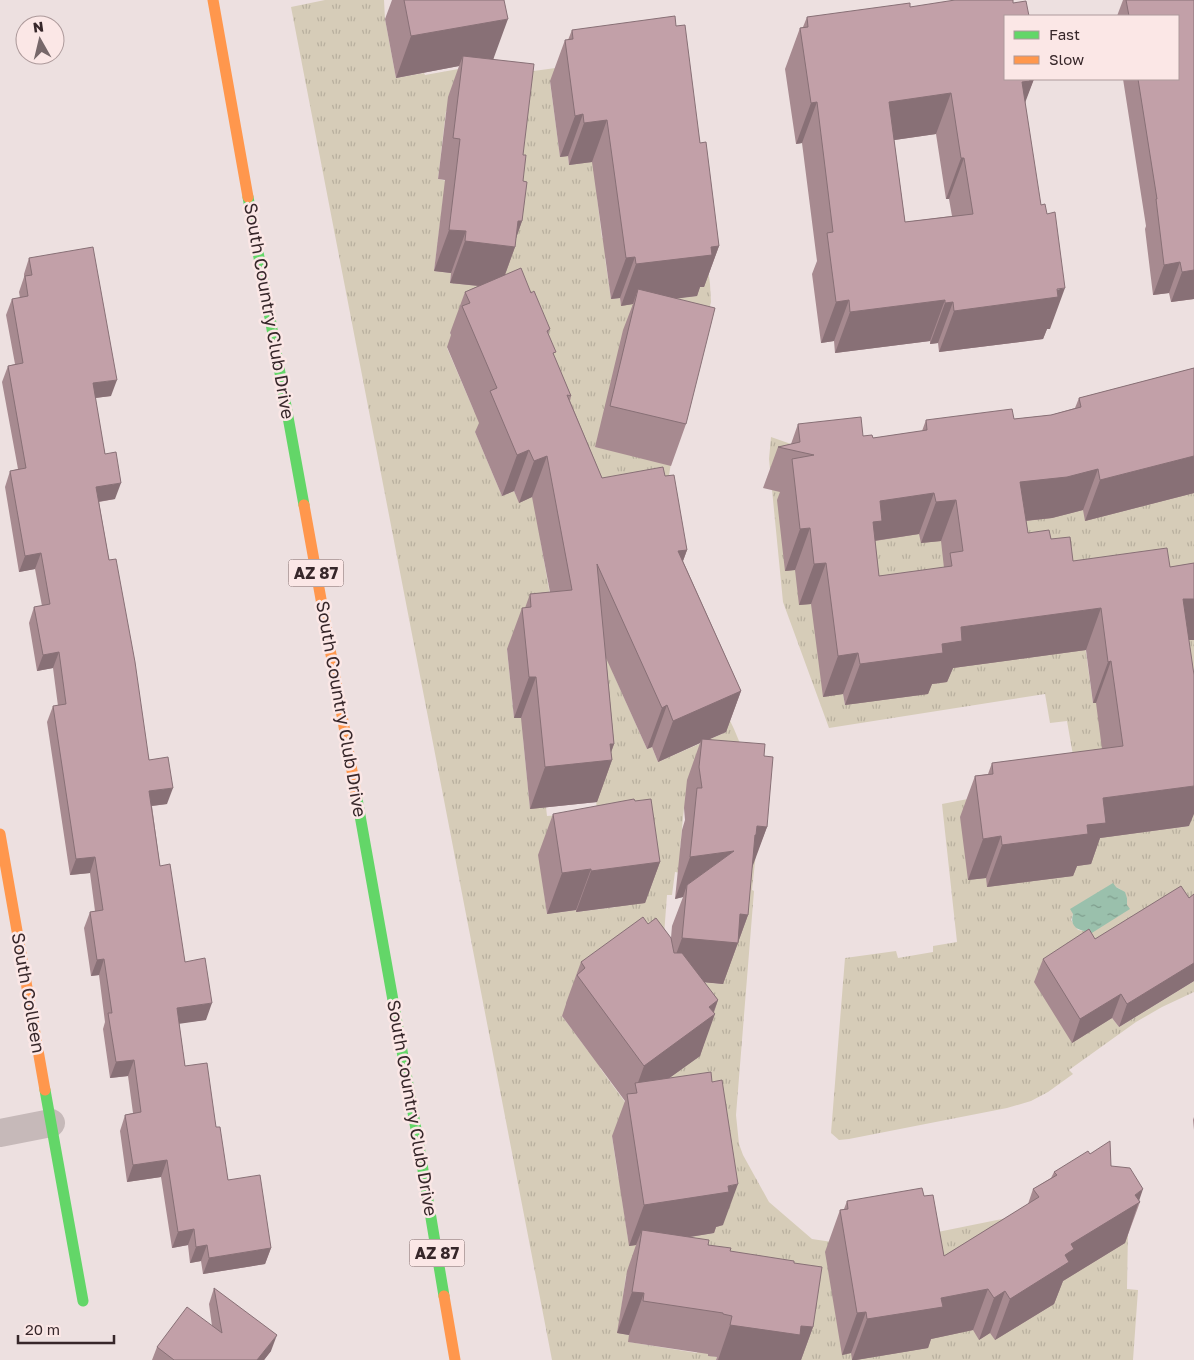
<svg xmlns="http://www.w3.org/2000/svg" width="1194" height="1360" font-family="'Golos Text',sans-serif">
<defs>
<pattern id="grass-tufts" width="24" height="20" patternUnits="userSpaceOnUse" patternTransform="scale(1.25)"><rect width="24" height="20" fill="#d6ccb8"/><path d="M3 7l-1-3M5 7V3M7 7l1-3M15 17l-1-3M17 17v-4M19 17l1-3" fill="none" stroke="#b8af9e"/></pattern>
<pattern id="water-ripples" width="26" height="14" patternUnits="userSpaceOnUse" patternTransform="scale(1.25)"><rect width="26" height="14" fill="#9ac0ac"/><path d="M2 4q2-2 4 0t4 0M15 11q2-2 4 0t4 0" fill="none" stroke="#7e9c8c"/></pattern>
</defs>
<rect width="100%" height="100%" fill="#ede0e0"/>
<!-- grass -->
<path fill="url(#grass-tufts)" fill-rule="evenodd" d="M 325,0 L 384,0 L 385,19 L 396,78 L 424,73 L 425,75 L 464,68 L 464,65 L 493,60 L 501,69 L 504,75 L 680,51 L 710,284 L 711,302 L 688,395 L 679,393 L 673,417 L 682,419 C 676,445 666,473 668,500 L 680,581 L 695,633 L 701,660 L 734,729 L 754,777 L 762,790 L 758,852 L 756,853 L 752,890 L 754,891 L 736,1115 L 739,1144 L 743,1155 L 769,1202 L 812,1239 L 832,1242 L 907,1230 L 909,1237 L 918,1236 L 1026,1214 L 1030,1223 L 1041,1216 L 1039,1213 L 1073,1192 L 1075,1195 L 1097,1181 L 1128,1231 L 1127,1289 L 1138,1290 L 1133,1360 L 799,1360 L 807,1309 L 779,1305 L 779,1302 L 740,1296 L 739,1299 L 714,1296 L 715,1289 L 693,1286 L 693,1281 L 653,1275 L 652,1279 L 626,1275 L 618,1333 L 629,1335 L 629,1342 L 697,1353 L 699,1342 L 710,1343 L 708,1355 L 717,1357 L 716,1360 L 552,1360 L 291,7 ZM 660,57 L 661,67 L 670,66 L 679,141 L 672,142 L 673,151 L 631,156 L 630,147 L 610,150 L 610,159 L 569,165 L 568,156 L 560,156 L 550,82 L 558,80 L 557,71 L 598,65 L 599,75 L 619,73 L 618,63 ZM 457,98 L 515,105 L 512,132 L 515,133 L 511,171 L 508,172 L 505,196 L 511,197 L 508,222 L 512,223 L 507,262 L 503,262 L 500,288 L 450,283 L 451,273 L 434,271 L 443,200 L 452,201 L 453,193 L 446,192 L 447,181 L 438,179 L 446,111 L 455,112 ZM 681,177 L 682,184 L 691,183 L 696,225 L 687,226 L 690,247 L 699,246 L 704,286 L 696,288 L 697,296 L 621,305 L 620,298 L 611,299 L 605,258 L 614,257 L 612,237 L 602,238 L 597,197 L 607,195 L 606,187 ZM 506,310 L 516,334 L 519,333 L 535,370 L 532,372 L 541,393 L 534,396 L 544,420 L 548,418 L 563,454 L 560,456 L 571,480 L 519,502 L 514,491 L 502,496 L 475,432 L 483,429 L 480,420 L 486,417 L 482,408 L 474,411 L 447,348 L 455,344 L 450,333 ZM 648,508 L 650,518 L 659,517 L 672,591 L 664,592 L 665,601 L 624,609 L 623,600 L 602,603 L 604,612 L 563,620 L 561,611 L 553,612 L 540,538 L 547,536 L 546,527 L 587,520 L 589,529 L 608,525 L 607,516 ZM 676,623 L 695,666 L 687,670 L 698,693 L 706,689 L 726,732 L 658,762 L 652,747 L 647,749 L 613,673 L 617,670 L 609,653 ZM 574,630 L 576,657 L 580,657 L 584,695 L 580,696 L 583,720 L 589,720 L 592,746 L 595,746 L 599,785 L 595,785 L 597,812 L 547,816 L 546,807 L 530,808 L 523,738 L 532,736 L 531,728 L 524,728 L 523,718 L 514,718 L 507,649 L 516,648 L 515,635 ZM 689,781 L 749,785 L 749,797 L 758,799 L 752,867 L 742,867 L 741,876 L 729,875 L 728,886 L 739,887 L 733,955 L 725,955 L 723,984 L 688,981 L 690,964 L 665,962 L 667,936 L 664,935 L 667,895 L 672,895 L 675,872 L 681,873 L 683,848 L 680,848 L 684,808 L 687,808 ZM 618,834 L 620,843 L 636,840 L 644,899 L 616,904 L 616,907 L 576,912 L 576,910 L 547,914 L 539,855 L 554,852 L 553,843 ZM 628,958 L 633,965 L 642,959 L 664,990 L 656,996 L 675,1022 L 683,1016 L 702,1041 L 694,1048 L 699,1056 L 638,1101 L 634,1096 L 625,1102 L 600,1068 L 609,1062 L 597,1045 L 588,1051 L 562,1016 L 570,1009 L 566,1003 ZM 695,1113 L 697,1123 L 707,1121 L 714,1163 L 704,1165 L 707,1185 L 716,1184 L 722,1225 L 713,1227 L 714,1233 L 639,1245 L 638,1238 L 628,1239 L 622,1198 L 631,1197 L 628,1176 L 618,1177 L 612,1136 L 622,1134 L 621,1125 Z
M 1194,406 L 1194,791 L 1081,617 L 1093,703 L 1101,702 L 1126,834 L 1189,826 L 1194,806 L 1194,912 L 1112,1018 L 1119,1027 L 1194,981 L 1194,992 L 1162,1007 L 1136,1022 L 1069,1070 L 1073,1074 L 1048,1092 L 1031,1101 L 1007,1108 L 849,1139 L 839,1140 L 831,1133 L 845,958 L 896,951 L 898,958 L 933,952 L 933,946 L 957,942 L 942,804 L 1077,778 L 1067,721 L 1050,723 L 1045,694 L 829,728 L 783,602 L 769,459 L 771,437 L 811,451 ZM 815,632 L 1047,654 L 958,667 L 944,657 L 927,685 L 845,705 L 843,694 ZM 1116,887 L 1120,889 L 1127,898 L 1127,905 L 1084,931 L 1078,930 L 1071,920 L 1073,914 Z"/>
<!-- water -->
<path fill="url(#water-ripples)" d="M 1113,883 L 1116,887 L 1125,892 L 1127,898 L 1127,905 L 1130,909 L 1087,936 L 1084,931 C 1075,929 1070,924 1073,914 L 1070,909 Z"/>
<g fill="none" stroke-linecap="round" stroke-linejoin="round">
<!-- street -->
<path stroke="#c6b9b9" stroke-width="28" d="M 0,1133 L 51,1123"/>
<!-- fast -->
<path stroke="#63d668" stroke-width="11" d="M 248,197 L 304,505
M 356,793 L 419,1146 L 444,1296
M 45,1090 L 83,1301"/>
<!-- slow -->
<path stroke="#ff974d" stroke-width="11" d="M 213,0 L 248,197
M 304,505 L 356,793
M 0,834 L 45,1090
M 444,1296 L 455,1360"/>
</g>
<!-- wall -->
<path fill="#a78a90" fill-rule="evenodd" d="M 392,0 L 504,0 L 493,60 L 523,155 L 522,221 L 516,238 L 515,247 L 505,275 L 531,293 L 550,329 L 548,334 L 554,356 L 571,396 L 570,401 L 602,478 L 665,476 L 687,550 L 683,561 L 741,691 L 726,732 L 709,739 L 764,756 L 767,827 L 752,865 L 748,915 L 723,984 L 704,982 L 718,1000 L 700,1056 L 669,1078 L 723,1225 L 716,1227 L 714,1233 L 690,1237 L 708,1245 L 730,1251 L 794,1263 L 813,1327 L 801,1360 L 716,1360 L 717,1357 L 708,1356 L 708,1354 L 628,1342 L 629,1335 L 617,1333 L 627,1271 L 636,1245 L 629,1246 L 612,1136 L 625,1101 L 562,1016 L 566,1004 L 566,1003 L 581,962 L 648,924 L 671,938 L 672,926 L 683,897 L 675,899 L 682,830 L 685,820 L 684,808 L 687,780 L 700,743 L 658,762 L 652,747 L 647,749 L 606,658 L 614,744 L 611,752 L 612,760 L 597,802 L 530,809 L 521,718 L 514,718 L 507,649 L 522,608 L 525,608 L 530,594 L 550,592 L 532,497 L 519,503 L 514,491 L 502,496 L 475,432 L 479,423 L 447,347 L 451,335 L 450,333 L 465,292 L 478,286 L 450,283 L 451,273 L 434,271 L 445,180 L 438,179 L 448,97 L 459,66 L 396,78 L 385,19 Z
M 1123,0 L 1194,0 L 1194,299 L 1171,302 L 1169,293 L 1153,295 L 1145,229 L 1146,226 L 1123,79 L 1178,79 L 1178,16 L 1117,16 Z
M 910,7 L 1005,79 L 1034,79 L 1025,101 L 1050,329 L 1047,329 L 1043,339 L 939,352 L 938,343 L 930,344 L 930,341 L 835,353 L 834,341 L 821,343 L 812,274 L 817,261 L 802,143 L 796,144 L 785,69 L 800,28 L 803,27 L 807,17 ZM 936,134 L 946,199 L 949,199 L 952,216 L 905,222 L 894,140 Z
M 676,26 L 700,143 L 719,246 L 704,287 L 700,287 L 697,296 L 677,298 L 686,424 L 671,466 L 595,447 L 623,330 L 633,304 L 621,306 L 620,298 L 611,299 L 592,162 L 569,165 L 568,156 L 560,157 L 550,81 L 565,40 L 568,40 L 572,30 Z
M 29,258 L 111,396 L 95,398 L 105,454 L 115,499 L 99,502 L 109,560 L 149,760 L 167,804 L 152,806 L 160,866 L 185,962 L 206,1020 L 179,1023 L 185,1066 L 216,1127 L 228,1180 L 271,1248 L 265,1264 L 203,1274 L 201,1261 L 190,1263 L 188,1245 L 172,1248 L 161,1177 L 127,1182 L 120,1131 L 125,1115 L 133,1113 L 128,1076 L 110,1078 L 103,1029 L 105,1022 L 99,975 L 91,976 L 84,928 L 90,912 L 95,911 L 90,873 L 70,875 L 47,722 L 53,706 L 58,706 L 53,668 L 37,671 L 29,623 L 34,607 L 42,606 L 35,569 L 19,572 L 5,487 L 10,471 L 18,469 L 2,382 L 8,366 L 15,364 L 6,315 L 12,299 L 20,298 L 19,292 L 24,277 L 24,274 Z
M 1194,368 L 1194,493 L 1085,521 L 1083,510 L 1052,518 L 1026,521 L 1028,533 L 1051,539 L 1073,561 L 1170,567 L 1194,563 L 1194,640 L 1189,640 L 1189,826 L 1100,838 L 1091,864 L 1077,866 L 1073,876 L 987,887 L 986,878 L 968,880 L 960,817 L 975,776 L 988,774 L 992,763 L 1102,749 L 1096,703 L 1093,703 L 1086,650 L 953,668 L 947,682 L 932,684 L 928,694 L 845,705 L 843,694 L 823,697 L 811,604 L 799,605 L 795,570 L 785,571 L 777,500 L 780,492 L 763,488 L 778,447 L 791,444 L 798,424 L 873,438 L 922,431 L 926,420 L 1014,419 L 1051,415 L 1075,408 L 1079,398 ZM 919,534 L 921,543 L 941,541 L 944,568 L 879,576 L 875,541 Z
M 553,814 L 660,862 L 645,903 L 576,912 L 576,910 L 547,914 L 538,855 Z
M 1194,894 L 1194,981 L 1119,1027 L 1112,1018 L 1072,1043 L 1034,982 L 1043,959 L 1095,939 L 1189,898 Z
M 1194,1117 L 1194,1130 L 1193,1120 Z
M 1090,1154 L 1111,1166 L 1140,1202 L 1125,1243 L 1063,1281 L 1054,1304 L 995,1340 L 990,1333 L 979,1340 L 973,1330 L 931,1339 L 928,1348 L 856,1360 L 852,1360 L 851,1353 L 842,1355 L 825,1252 L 840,1210 L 844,1209 L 847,1201 L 924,1196 L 944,1256 L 1028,1204 L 1033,1189 L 1051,1178 L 1054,1172 Z
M 214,1288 L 271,1351 L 264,1360 L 152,1360 L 157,1347 L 212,1326 L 209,1304 Z"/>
<!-- shaded-wall -->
<path fill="#887076" d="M 508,19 L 493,60 L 463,56 L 459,66 L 396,78 L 411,36 Z
M 1026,79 L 1034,79 L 1022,111 L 1022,82 Z
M 951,93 L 936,134 L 874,143 L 889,102 Z
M 817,102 L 802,143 L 796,144 L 811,103 Z
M 583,114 L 568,156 L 560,157 L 575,116 Z
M 607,120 L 592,162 L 569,165 L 584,123 Z
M 961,158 L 964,158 L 949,199 L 946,199 Z
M 518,221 L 522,221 L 513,247 L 515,247 L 500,288 L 450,283 L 465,241 Z
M 449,230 L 466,231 L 451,273 L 434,271 Z
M 719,246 L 704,287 L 700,287 L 697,296 L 635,304 L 638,289 L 633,304 L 621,306 L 636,264 L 711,247 Z
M 635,257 L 620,298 L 611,299 L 626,258 Z
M 1180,262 L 1169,293 L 1153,295 L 1164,265 Z
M 1194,270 L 1194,299 L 1171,302 L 1182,272 Z
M 1065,288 L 1050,329 L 1047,329 L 1043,339 L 939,352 L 954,311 Z
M 849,300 L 834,341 L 821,343 L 836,302 Z
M 945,300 L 930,341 L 835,353 L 850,312 Z
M 953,302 L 938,343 L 930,344 L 945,303 Z
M 117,380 L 111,396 L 87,399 L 93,383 Z
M 529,450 L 514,491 L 502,496 L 517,455 Z
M 547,456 L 532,497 L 519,503 L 534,461 Z
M 1194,456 L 1194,493 L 1085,521 L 1100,480 Z
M 1098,469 L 1083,510 L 1052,518 L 1005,523 L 1020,482 Z
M 121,483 L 115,499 L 90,503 L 96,487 Z
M 934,493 L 919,534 L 866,542 L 880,501 Z
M 956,500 L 941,541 L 921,543 L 936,502 Z
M 810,528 L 795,570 L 785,571 L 800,529 Z
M 687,550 L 672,591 L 678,551 Z
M 41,553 L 35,569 L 19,572 L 25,556 Z
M 826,563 L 811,604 L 799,605 L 814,564 Z
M 1183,599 L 1194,599 L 1194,640 L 1168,640 Z
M 1101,608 L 1086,650 L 953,668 L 947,682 L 932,684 L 928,694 L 845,705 L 860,664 L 961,627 Z
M 59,652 L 53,668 L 37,671 L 43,655 Z
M 858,653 L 843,694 L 823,697 L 838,656 Z
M 1111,661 L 1096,703 L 1093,703 L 1108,662 Z
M 529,677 L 536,677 L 521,718 L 514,718 Z
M 741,691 L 726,732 L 701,743 L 702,739 L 700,743 L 658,762 L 673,721 Z
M 667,705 L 652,747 L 647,749 L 662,708 Z
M 610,744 L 614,744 L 608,761 L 612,760 L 597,802 L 530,809 L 545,767 Z
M 1194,786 L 1194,814 L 1189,826 L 1100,838 L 1091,864 L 1077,866 L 1073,876 L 987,887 L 1002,845 L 1087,825 L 1103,798 Z
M 173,788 L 167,804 L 143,807 L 149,791 Z
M 757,826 L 767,827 L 752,868 L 745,867 Z
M 1001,836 L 986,878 L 968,880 L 983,839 Z
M 734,851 L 687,885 L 683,897 L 675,899 L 690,857 Z
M 95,857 L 90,873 L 70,875 L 76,859 Z
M 660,862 L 645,903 L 576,912 L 591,871 Z
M 591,869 L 576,910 L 547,914 L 562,873 Z
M 740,914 L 748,915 L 723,984 L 667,979 L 682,938 Z
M 104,959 L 99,975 L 91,976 L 97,960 Z
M 1194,963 L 1194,981 L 1119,1027 L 1127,1004 Z
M 1121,994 L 1112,1018 L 1072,1043 L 1080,1019 Z
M 718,1000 L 712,1016 L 715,1014 L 700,1056 L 632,1105 L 637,1093 L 636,1088 L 644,1066 L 709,1007 Z
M 212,1003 L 206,1020 L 171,1025 L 177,1008 Z
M 134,1060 L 128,1076 L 110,1078 L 116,1062 Z
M 167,1160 L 161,1177 L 127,1182 L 133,1165 Z
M 738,1184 L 723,1225 L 716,1227 L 714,1233 L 639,1245 L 642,1230 L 636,1245 L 629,1246 L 644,1205 Z
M 1143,1189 L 1125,1243 L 1063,1281 L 1054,1304 L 995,1340 L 1010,1299 L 1065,1255 L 1071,1244 L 1135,1195 Z
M 194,1229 L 188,1245 L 172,1248 L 178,1232 Z
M 207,1245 L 201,1261 L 190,1263 L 196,1247 Z
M 271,1248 L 265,1264 L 203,1274 L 209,1258 Z
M 988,1289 L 973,1330 L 931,1339 L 928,1348 L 856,1360 L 852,1360 L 867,1319 L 941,1298 Z
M 1005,1291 L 990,1333 L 979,1340 L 994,1298 Z
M 632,1292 L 644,1293 L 629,1335 L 617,1333 Z
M 866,1312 L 851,1353 L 842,1355 L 857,1313 Z
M 730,1325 L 801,1326 L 813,1327 L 801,1360 L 718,1360 Z
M 277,1335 L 271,1351 L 264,1360 L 257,1360 Z"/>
<!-- building -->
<path fill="#c2a0a8" stroke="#887076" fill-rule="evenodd" d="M 404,0 L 504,0 L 508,19 L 411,36 Z
M 955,0 L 1013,0 L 1013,3 L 1026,1 L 1029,16 L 1005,16 L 1005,79 L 1029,79 L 1030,81 L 1022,82 L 1041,205 L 1045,204 L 1047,214 L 1055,212 L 1065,288 L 1057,289 L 1058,297 L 954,311 L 953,302 L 945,303 L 945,300 L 850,312 L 849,300 L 836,302 L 827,233 L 833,232 L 817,102 L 811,103 L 800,28 L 808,27 L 807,17 L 910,3 L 910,7 ZM 951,93 L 961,158 L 964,158 L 973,214 L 905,222 L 889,102 Z
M 1126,0 L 1194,0 L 1194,270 L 1182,272 L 1180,262 L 1164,265 L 1156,199 L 1157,199 L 1138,79 L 1178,79 L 1178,16 L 1129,16 Z
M 675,16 L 676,26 L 685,25 L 700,143 L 706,142 L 719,246 L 711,247 L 712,255 L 636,264 L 635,257 L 626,258 L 607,120 L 584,123 L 583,114 L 575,116 L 565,40 L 573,39 L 572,30 Z
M 463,56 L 534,64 L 523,155 L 526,155 L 523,181 L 527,182 L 522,221 L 518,221 L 515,247 L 465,241 L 466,231 L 449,230 L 460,139 L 453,138 Z
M 93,247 L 117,380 L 93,383 L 105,454 L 116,452 L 121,483 L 96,487 L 109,560 L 116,559 L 135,662 L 149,760 L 168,757 L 173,788 L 149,791 L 160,866 L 170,864 L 185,962 L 205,958 L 212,1003 L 177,1008 L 185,1066 L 207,1063 L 216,1127 L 220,1127 L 228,1180 L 260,1175 L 271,1248 L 209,1258 L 207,1245 L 196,1247 L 194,1229 L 178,1232 L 167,1160 L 133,1165 L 125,1115 L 141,1112 L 134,1060 L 116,1062 L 108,1013 L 112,1013 L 104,959 L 97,960 L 90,912 L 103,910 L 95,857 L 76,859 L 53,706 L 66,704 L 59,652 L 43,655 L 34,607 L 50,604 L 41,553 L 25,556 L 10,471 L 26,468 L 8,366 L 23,363 L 12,299 L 28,296 L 25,276 L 32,275 L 29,258 Z
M 521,268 L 531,293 L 534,291 L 550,329 L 547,331 L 556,352 L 553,353 L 571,396 L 567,395 L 602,478 L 663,467 L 665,476 L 674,475 L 687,550 L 678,551 L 741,691 L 673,721 L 667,705 L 662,708 L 597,564 L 614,744 L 610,744 L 612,760 L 545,767 L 536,677 L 529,677 L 522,608 L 531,607 L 530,594 L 572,590 L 547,456 L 534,461 L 529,450 L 517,455 L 490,391 L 497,388 L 462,306 L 470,303 L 465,292 Z
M 638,289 L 715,308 L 686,424 L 610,406 Z
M 1194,368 L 1194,456 L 1100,480 L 1098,469 L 1067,477 L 1020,482 L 1028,533 L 1049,530 L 1051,539 L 1070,537 L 1073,561 L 1167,548 L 1170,567 L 1194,563 L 1194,599 L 1183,599 L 1194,675 L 1194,786 L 1103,798 L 1106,823 L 1087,825 L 1088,834 L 1002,845 L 1001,836 L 983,839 L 975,776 L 993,774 L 992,763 L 1123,746 L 1111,661 L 1108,662 L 1101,608 L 961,627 L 962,641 L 942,644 L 943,653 L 860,664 L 858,653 L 838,656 L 826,563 L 814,564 L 810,528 L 800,529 L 792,459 L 814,455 L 778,447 L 800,442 L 798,424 L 861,417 L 863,436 L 872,435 L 873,438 L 927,430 L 926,420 L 1012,409 L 1014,419 L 1051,415 L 1081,407 L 1079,398 ZM 934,493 L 936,502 L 956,500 L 963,551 L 950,553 L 952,566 L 879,576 L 873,522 L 882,521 L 880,501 Z
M 702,739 L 765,744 L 764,756 L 773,757 L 767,827 L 757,826 L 756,835 L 755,835 L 748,915 L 740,914 L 738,943 L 682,938 L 687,885 L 734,851 L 690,857 L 697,788 L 702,788 L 699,767 Z
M 634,799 L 635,801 L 651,799 L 660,862 L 591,871 L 591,869 L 562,873 L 553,814 Z
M 1181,886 L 1189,898 L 1194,894 L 1194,963 L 1127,1004 L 1121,994 L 1080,1019 L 1043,959 L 1089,929 L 1095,939 Z
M 643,917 L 648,924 L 656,918 L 671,938 L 674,953 L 682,953 L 718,1000 L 709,1007 L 715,1014 L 644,1066 L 577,975 L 585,968 L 581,962 Z
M 711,1072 L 712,1082 L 722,1080 L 738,1184 L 728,1186 L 729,1192 L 644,1205 L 627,1094 L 637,1093 L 635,1083 Z
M 1110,1141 L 1111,1166 L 1130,1168 L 1143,1189 L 1135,1195 L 1140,1202 L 1071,1244 L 1074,1249 L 1065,1255 L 1069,1262 L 1010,1299 L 1005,1291 L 994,1298 L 988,1289 L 941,1298 L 943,1307 L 867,1319 L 866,1312 L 857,1313 L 840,1210 L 848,1209 L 847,1201 L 922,1188 L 924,1196 L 933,1195 L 944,1256 L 1039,1197 L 1033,1189 L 1057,1175 L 1054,1172 L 1088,1151 L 1090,1154 Z
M 642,1230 L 709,1240 L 708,1245 L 731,1248 L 730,1251 L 794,1261 L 794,1263 L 822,1267 L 813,1327 L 801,1326 L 800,1335 L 730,1325 L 732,1316 L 723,1314 L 723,1313 L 643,1301 L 644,1293 L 632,1292 Z
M 214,1288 L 277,1335 L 257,1360 L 174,1360 L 157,1347 L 187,1307 L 222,1333 Z"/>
<g text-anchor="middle" stroke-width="5" stroke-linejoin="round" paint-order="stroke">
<!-- shield labels -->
<g fill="#fbe7e6" stroke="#726162" stroke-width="1">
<rect x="288.5" y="559.5" width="55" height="27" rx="4"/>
<rect x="409.5" y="1239.5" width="55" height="27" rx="4"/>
</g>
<g font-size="16" font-weight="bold" fill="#37272a">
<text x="316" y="579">AZ 87</text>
<text x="437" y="1259">AZ 87</text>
</g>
<!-- street labels -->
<g font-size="18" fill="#37272a" stroke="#fbe7e6">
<text transform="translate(269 311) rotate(80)" y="6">South Country Club Drive</text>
<text transform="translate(341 709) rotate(80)" y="6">South Country Club Drive</text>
<text transform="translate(28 993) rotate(80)" y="6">South Colleen</text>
<text transform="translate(412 1108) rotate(80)" y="6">South Country Club Drive</text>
</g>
</g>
<!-- legend -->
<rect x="1004" y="15" width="175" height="65" fill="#fbe7e6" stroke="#ad9a9b"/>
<rect x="1014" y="31" width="25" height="8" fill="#63d668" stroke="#ad9a9b"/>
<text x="1049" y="40" font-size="15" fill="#37272a">Fast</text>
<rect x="1014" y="56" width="25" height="8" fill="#ff974d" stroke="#ad9a9b"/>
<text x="1049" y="65" font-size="15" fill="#37272a">Slow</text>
<!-- north arrow -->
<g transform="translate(40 40) rotate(352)"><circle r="24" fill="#fbe7e6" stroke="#ad9a9b"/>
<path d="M0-4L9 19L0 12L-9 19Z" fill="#77686a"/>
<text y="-8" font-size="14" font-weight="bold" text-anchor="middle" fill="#37272a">N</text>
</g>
<!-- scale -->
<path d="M18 1335v8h96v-8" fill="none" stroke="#37272a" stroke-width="2.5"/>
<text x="25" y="1335" font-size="15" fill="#37272a" stroke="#fbe7e6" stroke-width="4" paint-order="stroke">20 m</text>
</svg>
